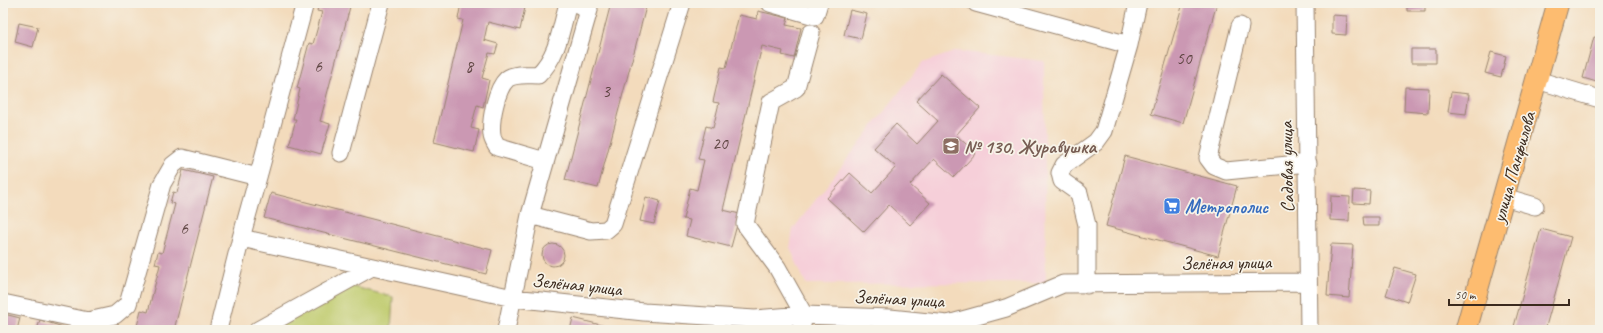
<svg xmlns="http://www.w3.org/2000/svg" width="1603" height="333" font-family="Caveat,sans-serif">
<rect width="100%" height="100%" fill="#f7f3e8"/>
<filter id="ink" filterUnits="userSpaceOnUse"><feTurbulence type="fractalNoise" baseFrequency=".025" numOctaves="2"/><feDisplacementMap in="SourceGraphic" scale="8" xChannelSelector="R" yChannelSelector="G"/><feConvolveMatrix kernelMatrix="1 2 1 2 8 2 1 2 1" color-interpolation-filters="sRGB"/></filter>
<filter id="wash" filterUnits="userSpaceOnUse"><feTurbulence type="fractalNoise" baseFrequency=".012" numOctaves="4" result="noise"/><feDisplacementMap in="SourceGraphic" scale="16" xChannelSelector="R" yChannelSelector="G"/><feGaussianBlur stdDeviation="0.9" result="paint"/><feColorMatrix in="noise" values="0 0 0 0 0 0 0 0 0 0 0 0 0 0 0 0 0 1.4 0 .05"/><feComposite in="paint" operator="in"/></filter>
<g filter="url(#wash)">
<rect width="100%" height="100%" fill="#f3dbbc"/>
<!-- built -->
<path fill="#f6cfd9" d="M 957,51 L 1044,61 L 1046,283 L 806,284 L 790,248 L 793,229 L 922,63 Z"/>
<!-- green -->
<path fill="#bfcb6d" stroke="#7d7a46" d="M 331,281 L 393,297 L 391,330 L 246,330 Z"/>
<g id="blocks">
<!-- building -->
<path fill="#cb98b3" d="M 319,3 L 351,3 L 320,121 L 330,124 L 321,154 L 289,145 L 296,119 L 293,119 L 300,89 L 297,88 L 309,43 L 313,44 L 322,12 L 317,11 Z
M 461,3 L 526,3 L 520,30 L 488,22 L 484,40 L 498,44 L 495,54 L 489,53 L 482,78 L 489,80 L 483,107 L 477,105 L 471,128 L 479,130 L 474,152 L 434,142 L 463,20 L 458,19 Z
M 611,3 L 647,3 L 598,188 L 565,180 Z
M 1183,3 L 1217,3 L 1183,123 L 1151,114 Z
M 1407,3 L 1425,3 L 1425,11 L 1407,11 Z
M 850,10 L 867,14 L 861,39 L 844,35 Z
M 758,11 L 788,18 L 786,25 L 801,28 L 794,58 L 782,55 L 783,51 L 762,46 L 723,210 L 740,214 L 731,247 L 686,236 L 690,220 L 683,219 L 690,188 L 697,190 L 704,160 L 698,159 L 706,126 L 713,128 L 719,103 L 713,102 L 721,67 L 726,68 L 739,15 L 757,19 Z
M 1332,15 L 1347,16 L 1346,35 L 1332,34 Z
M 19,23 L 38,27 L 33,47 L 15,42 Z
M 1594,37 L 1600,38 L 1600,83 L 1583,78 Z
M 1411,49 L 1436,49 L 1436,63 L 1411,63 Z
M 1491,52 L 1506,56 L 1501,77 L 1485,73 Z
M 941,74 L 980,108 L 956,135 L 976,153 L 954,177 L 934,159 L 910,185 L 930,203 L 910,225 L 889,205 L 864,232 L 827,198 L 850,173 L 872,193 L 896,167 L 874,148 L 896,124 L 917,144 L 938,121 L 916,101 Z
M 1405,87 L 1429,88 L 1428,113 L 1404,111 Z
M 1451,92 L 1469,94 L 1466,114 L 1448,112 Z
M 1125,156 L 1237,186 L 1218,256 L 1106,226 Z
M 183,170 L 213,177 L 174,330 L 140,330 L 141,327 L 137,326 L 141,310 L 148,312 L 160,265 L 155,264 L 158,252 L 162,253 L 175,204 L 170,203 L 173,192 L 177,193 Z
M 1354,190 L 1370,191 L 1369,204 L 1353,203 Z
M 271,193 L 492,250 L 486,274 L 264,218 Z
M 1331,196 L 1350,197 L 1349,221 L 1330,220 Z
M 646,197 L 660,201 L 654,224 L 640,221 Z
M 1363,217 L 1379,217 L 1379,226 L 1364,226 Z
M 1541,229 L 1571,237 L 1545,330 L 1513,330 Z
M 1331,244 L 1353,245 L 1349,298 L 1327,296 Z
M542 255a11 11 0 1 1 22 0a11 11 0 1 1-22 0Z
M 1395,268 L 1416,274 L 1407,302 L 1386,295 Z
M 4,314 L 20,318 L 17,330 L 3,330 Z
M 573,318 L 617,329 L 617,330 L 570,330 Z
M 40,320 L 73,330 L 37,330 Z"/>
</g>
</g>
<g filter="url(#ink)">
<use href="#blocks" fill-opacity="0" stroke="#97826d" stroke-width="1"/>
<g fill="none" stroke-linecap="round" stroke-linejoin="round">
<!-- minor casing -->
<g stroke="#97826d" stroke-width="19">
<path id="minor" d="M 770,3 L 815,16 L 819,3
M 976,3 L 1129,45
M 1305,3 L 1309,330
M 1240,26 L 1208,158 L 1214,166 L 1226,171 L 1308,163
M 1537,80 L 1600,99
M 341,153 L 381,3
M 545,161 L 497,147 C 495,143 492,139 492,135 C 490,121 496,89 507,79 C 515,73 529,75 538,75 C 558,56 561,29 568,3
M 1504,197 L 1535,206
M 530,215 L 591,231 L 606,230 L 613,224 L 682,3
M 241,238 L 258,177
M 1087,285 L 1087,225 L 1079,193 L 1062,181 L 1060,173 L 1064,165 L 1096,142 L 1104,131 L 1129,45 L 1138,3
M 3,303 L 88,321 L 115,315 L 128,304 L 162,184 L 173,165 L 182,158 L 258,177 L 305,3
M 218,330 L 241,238 L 513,298 L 644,312 L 755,319 L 804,315 L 890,318 L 948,324 L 1006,308 L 1063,284 L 1308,282
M 258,330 L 372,267
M 506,330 L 530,215 L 589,10 L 572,3
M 801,330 L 804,315 L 777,267 L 745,224 L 771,102 L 796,88 L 811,33"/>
</g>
<!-- major casing -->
<g stroke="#97826d" stroke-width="23">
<path id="major" d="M 1466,330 L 1558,3"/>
</g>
<!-- minor -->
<use href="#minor" stroke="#fff" stroke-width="17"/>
<!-- major -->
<use href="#major" stroke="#fdbc70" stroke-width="21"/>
</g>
</g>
<!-- icons -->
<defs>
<g id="school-square" transform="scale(0.9)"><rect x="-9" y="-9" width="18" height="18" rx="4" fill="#8d6e63" stroke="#f7f3e8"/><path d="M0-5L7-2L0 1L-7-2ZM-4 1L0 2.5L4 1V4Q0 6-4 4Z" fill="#fff"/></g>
<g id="supermarket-square" transform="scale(0.9)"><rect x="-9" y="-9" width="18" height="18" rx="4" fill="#3f7fe0" stroke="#f7f3e8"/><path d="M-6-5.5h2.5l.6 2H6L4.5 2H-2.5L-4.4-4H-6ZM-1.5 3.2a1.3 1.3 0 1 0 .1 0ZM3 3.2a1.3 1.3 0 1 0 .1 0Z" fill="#fff"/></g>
</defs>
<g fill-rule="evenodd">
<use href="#school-square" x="951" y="146"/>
<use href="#supermarket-square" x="1172" y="206"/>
</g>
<g text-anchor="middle" stroke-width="3.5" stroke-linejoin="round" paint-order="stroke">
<!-- number labels -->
<g font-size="17" fill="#5f4643">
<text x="1184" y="64">50</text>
<text x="318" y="72">6</text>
<text x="469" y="72">8</text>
<text x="606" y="97">3</text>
<text x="720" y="149">20</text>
<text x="184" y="234">6</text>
</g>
<!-- education labels -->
<g font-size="19" font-weight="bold" fill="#785e54" stroke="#f7f3e8" text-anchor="start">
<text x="964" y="153">№ 130, Журавушка</text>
</g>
<!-- street labels -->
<g font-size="19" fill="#3b2a1e" stroke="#f7f3e8">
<text transform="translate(1286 167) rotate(-91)" y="7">Садовая улица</text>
<text transform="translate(1513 167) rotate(-74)" y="7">улица Панфилова</text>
<text transform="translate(1226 262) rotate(-1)" y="7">Зелёная улица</text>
<text transform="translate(577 284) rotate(6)" y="7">Зелёная улица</text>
<text transform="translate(899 298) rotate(3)" y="7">Зелёная улица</text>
</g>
<!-- shop labels -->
<g font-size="19" font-weight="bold" fill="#366cbe" stroke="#f7f3e8" text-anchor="start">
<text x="1185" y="213">Метрополис</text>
</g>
</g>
<!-- margin -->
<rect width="1603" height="333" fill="none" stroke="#f7f3e8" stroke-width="16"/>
<!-- scale -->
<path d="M1449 299v6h120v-6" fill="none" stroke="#3b2a1e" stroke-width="2"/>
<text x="1455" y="299" font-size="12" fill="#3b2a1e" stroke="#f7f3e8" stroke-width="3" paint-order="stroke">50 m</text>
</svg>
